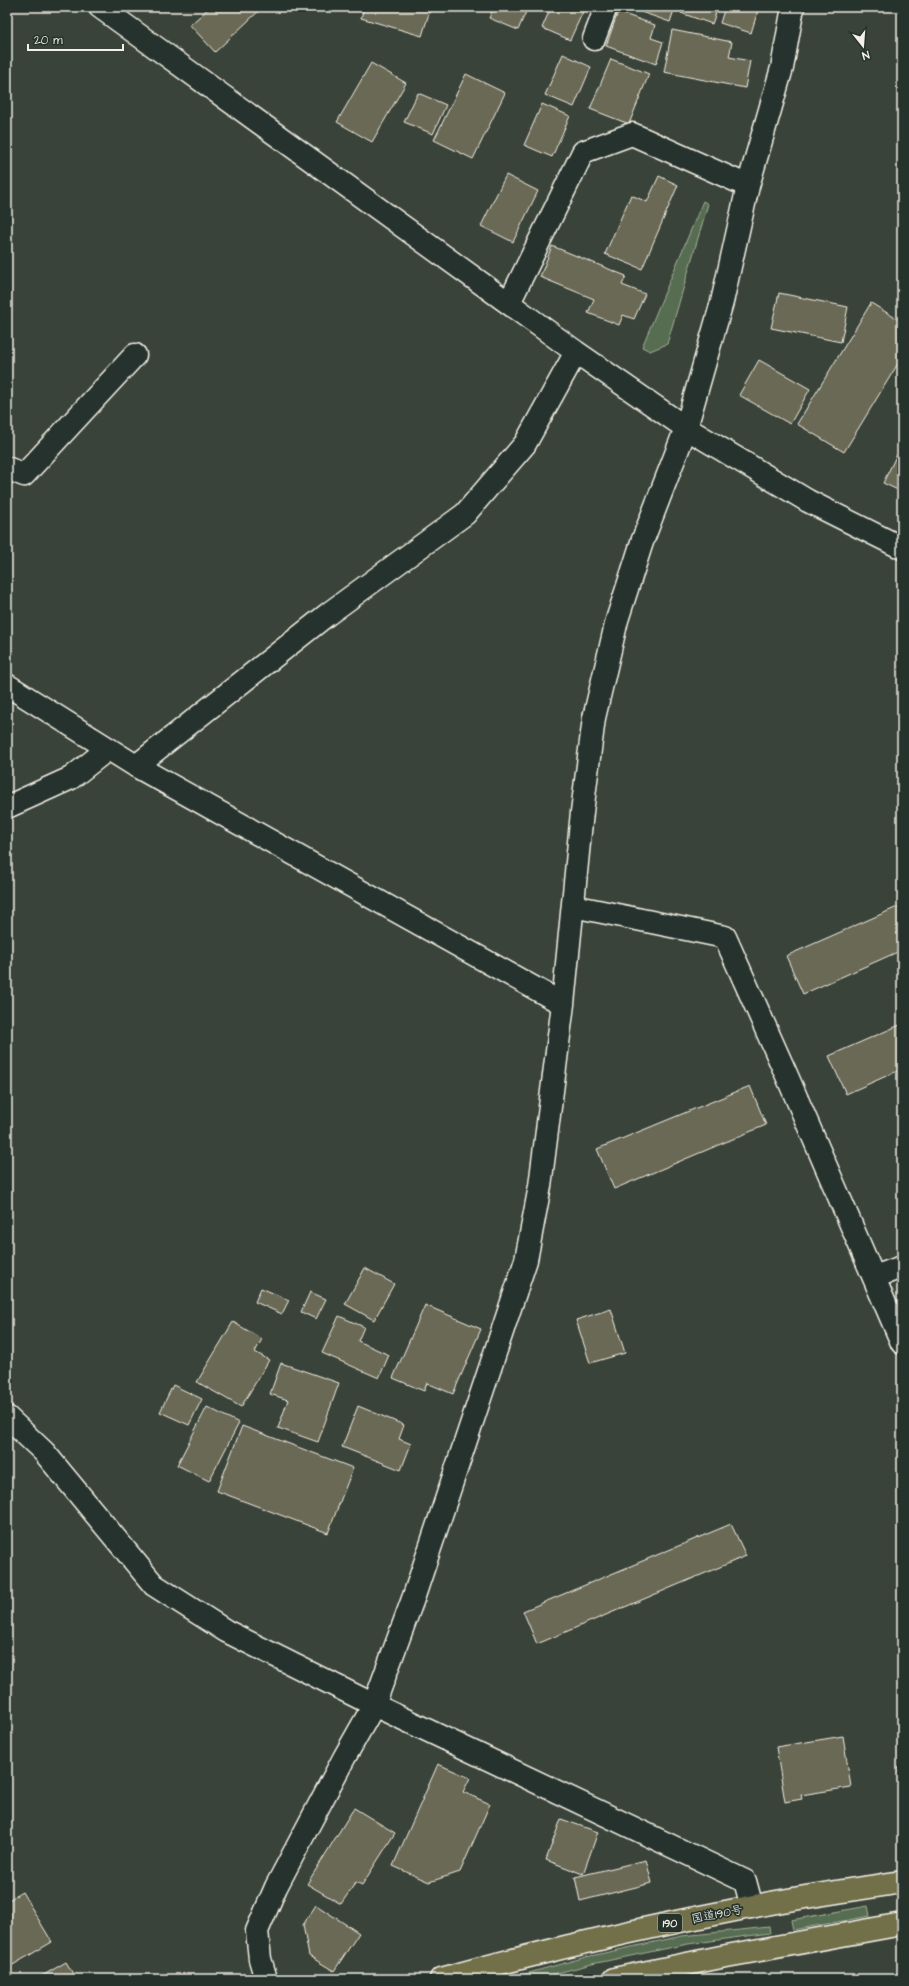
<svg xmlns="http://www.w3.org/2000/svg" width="909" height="1986" font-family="'Architects Daughter','Klee One',sans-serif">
<rect width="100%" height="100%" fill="#3a4339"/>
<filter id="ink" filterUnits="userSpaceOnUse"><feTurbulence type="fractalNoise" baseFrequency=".025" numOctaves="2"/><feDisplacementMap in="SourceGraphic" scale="8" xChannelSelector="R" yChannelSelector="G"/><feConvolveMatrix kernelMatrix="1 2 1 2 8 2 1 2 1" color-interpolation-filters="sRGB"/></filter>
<g filter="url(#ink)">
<!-- green -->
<path fill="#566d51" stroke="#a5af9c" d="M 703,201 L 708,204 L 667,344 L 650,351 L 642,347 Z
M 868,1906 L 870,1916 L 793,1930 L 791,1920 Z
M 769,1927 L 770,1933 L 688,1944 L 592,1964 L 534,1979 L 507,1979 L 586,1957 L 682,1936 Z"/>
<!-- building -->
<path fill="#6a6954" stroke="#f4f1e8" d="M 210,7 L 263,7 L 215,52 L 190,25 Z
M 364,7 L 431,7 L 422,36 L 361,18 Z
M 494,7 L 528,7 L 518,30 L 489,18 Z
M 551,7 L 585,7 L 570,40 L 542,28 Z
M 627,7 L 675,7 L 670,22 Z
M 683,7 L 718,7 L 712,24 L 681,13 Z
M 725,7 L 759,7 L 751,33 L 720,23 Z
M 618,12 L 655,25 L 651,38 L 663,42 L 656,64 L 606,46 Z
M 672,30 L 732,42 L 729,57 L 750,61 L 745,88 L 664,72 Z
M 563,54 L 591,67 L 574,107 L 545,95 Z
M 611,59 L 649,74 L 629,124 L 590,109 Z
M 371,63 L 406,83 L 372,142 L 337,122 Z
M 466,74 L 505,93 L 473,159 L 434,140 Z
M 418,93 L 446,105 L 433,134 L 404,122 Z
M 542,104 L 570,116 L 552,157 L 524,145 Z
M 506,175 L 538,191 L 513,242 L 481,226 Z
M 659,176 L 678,185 L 642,269 L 605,254 L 631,195 L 647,202 Z
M 552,246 L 626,276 L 622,285 L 645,294 L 634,319 L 623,315 L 619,325 L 588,313 L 594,299 L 540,277 Z
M 779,293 L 848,307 L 841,342 L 771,328 Z
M 871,303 L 902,322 L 902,357 L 844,452 L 797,424 Z
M 759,360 L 810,389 L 790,424 L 739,395 Z
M 898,452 L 902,454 L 902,492 L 883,483 Z
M 902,905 L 902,950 L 803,994 L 786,956 Z
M 902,1024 L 902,1069 L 846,1094 L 829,1056 Z
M 750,1086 L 766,1125 L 614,1189 L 597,1149 Z
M 365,1268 L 394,1284 L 374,1320 L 345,1304 Z
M 261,1288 L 289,1300 L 282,1314 L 255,1302 Z
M 310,1292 L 326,1299 L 316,1319 L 301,1312 Z
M 425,1305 L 481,1329 L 453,1394 L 427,1383 L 424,1391 L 393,1378 Z
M 611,1309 L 625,1353 L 590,1363 L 576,1320 Z
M 339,1316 L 364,1327 L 358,1341 L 389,1355 L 379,1378 L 322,1353 Z
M 233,1322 L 262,1339 L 255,1352 L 269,1360 L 241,1407 L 197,1382 Z
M 281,1363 L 339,1383 L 318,1442 L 278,1428 L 288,1400 L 270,1394 Z
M 173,1385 L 202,1399 L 189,1425 L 160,1412 Z
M 358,1406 L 404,1425 L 399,1439 L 411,1444 L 401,1470 L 342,1447 Z
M 207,1407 L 239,1423 L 209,1481 L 177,1465 Z
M 242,1426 L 353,1468 L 328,1533 L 217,1491 Z
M 731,1524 L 746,1556 L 537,1644 L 523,1611 Z
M 843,1736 L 851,1787 L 801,1795 L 802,1799 L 785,1802 L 776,1747 Z
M 438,1764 L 470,1778 L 463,1792 L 490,1804 L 460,1872 L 429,1882 L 393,1866 Z
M 902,1766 L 902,1791 L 898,1767 Z
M 354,1808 L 395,1833 L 362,1885 L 356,1882 L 341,1904 L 307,1884 Z
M 561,1819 L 598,1832 L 583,1874 L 546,1860 Z
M 646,1860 L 652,1883 L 580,1901 L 575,1877 Z
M 22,1892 L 52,1942 L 11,1966 L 7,1960 L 7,1901 Z
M 316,1905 L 359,1933 L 334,1971 L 309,1956 L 303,1925 Z
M 66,1962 L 76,1979 L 37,1979 Z"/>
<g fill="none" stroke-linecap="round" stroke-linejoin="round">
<!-- minor casing -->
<g stroke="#f4f1e8" stroke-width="25">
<path id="minor" d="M 100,7 L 576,352 L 686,428 L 808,501 L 902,548
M 594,39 L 606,7
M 509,303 L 583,152 L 632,134 L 748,186
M 7,468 L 24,475 L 135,355
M 7,685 L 136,766 L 563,1004
M 136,766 L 328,614 L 465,514 L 525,444 L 576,352
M 7,807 L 71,778 L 108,749
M 573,906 L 725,937 L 787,1076 L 902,1343
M 874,1277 L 902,1267
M 7,1417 L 44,1452 L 154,1585 L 226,1631 L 374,1705 L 745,1881 L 752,1907
M 266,1979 L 260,1959 L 257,1931 L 276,1887 L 344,1758 L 374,1705 L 414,1596 L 526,1260 L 540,1186 L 563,1004 L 582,812 L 594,718 L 617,620 L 642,542 L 686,428 L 722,302 L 748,186 L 782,68 L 793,7"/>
</g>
<!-- highway casing -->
<g stroke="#f4f1e8" stroke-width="25">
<path id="highway" d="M 441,1979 C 543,1951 646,1927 750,1907 C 800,1897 851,1890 902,1882
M 614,1979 L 721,1957 L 902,1924"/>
</g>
<!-- minor -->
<use href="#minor" stroke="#26332d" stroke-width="22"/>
<!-- highway -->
<use href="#highway" stroke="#726f4a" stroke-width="22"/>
</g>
</g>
<g text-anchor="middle" stroke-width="3.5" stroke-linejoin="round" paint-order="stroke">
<!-- shield labels -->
<rect fill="#26332d" stroke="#b6b8b0" stroke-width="1" x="658" y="1914" width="24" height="18" rx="3"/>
<g font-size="11" font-weight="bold" fill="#f4f1e8">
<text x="670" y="1927">190</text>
</g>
<!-- street labels -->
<g font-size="12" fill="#f4f1e8" stroke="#26332d">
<text transform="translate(717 1914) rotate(-11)" y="4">国道190号</text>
</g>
</g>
<!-- margin -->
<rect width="909" height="1986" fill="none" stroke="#26332d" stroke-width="24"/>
<rect x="12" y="12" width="885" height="1962" fill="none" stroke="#f4f1e8" stroke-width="1.5" filter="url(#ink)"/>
<!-- north arrow -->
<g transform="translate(863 46) rotate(163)" stroke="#26332d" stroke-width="3" paint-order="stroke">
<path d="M0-3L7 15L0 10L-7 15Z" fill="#f4f1e8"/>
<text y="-6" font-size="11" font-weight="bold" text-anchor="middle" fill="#f4f1e8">N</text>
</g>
<!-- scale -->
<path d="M28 44v6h95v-6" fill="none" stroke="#f4f1e8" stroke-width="2"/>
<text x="34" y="44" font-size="12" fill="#f4f1e8" stroke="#26332d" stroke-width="3" paint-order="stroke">20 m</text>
</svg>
